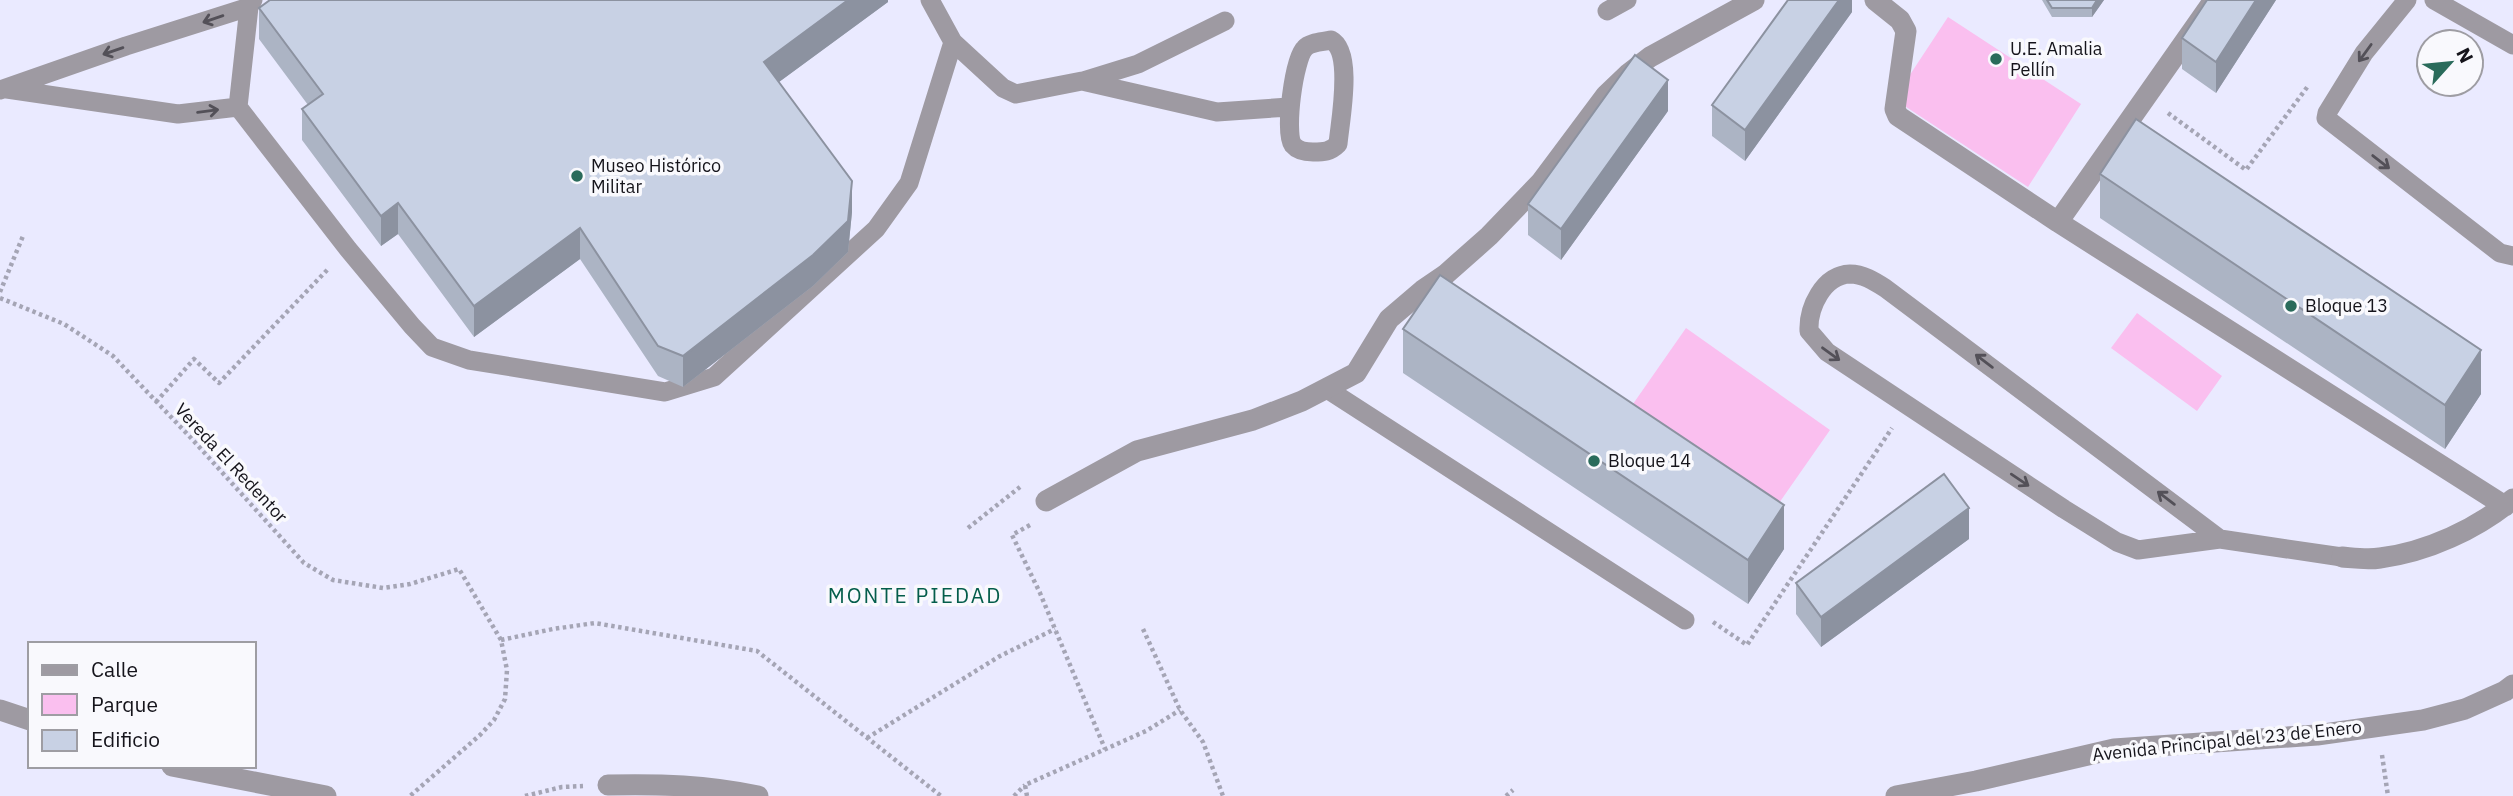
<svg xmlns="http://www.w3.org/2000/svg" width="2513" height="796" font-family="'IBM Plex Sans',sans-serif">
<rect width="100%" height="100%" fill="#eaeaff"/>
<!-- green -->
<path fill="#fabfef" d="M 1948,17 L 2081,104 L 2028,187 L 1894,99 Z
M 2137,313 L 2222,376 L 2197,411 L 2111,348 Z
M 1686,328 L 1830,430 L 1770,516 L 1626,414 Z"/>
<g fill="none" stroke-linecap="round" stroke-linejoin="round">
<!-- path -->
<path stroke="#a5a5b5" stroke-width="4.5" stroke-dasharray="3.5 3.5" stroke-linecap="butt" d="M 2168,113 L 2246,170 L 2308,86
M 0,292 L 23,236
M 0,298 L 64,324 L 113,356 L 191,438 L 304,563 L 333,580 L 383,588 L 410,584 L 459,569 L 501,640 L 507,670 L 505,699 L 494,720 L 480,735 L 410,796
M 156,402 L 194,359 L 219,383 L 329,268
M 1030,525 L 1012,535 L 1040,593 L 1105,749
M 968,528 L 1020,487
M 1713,622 L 1747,645 L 1892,428
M 1143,629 L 1180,710 L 1203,742 L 1223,796
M 501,640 L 553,629 L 595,623 L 757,651 L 941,796
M 867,738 L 1000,656 L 1055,629
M 2382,755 L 2388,796
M 525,796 L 562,787 L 583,786
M 1014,796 L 1025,785
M 1027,796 L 1025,785 L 1146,731 L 1180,710
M 1506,796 L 1513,790"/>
<!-- lane -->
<path stroke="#9e9aa2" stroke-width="19" d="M 253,0 L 249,7 L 238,107 L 348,249 L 412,326 L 432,347 L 469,360 L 665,392 L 714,377 L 876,229 L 909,183 L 953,42
M 930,0 L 953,42 L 1003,88 L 1016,94 L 1082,81 L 1217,112 L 1289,107
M 2407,0 L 2364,53 L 2327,113 L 2326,118 L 2500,253 L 2513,256
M 2434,0 L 2513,45
M 1607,11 L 1627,0
M 1331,40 C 1354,52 1340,121 1338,144 C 1330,152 1324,152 1313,152 C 1306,152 1298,151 1293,145 C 1284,133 1294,58 1305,48 C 1310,42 1324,42 1331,40 Z
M 1083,81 L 1138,64 L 1225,21
M 7,89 L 178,114 L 238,107
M 0,90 L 126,46 L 249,7
M 1327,389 L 1685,620
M 2220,539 L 1885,288 C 1874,281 1863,274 1850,274 C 1823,275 1808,308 1809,331 L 1827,352 L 2064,509 L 2117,542 L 2138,550 L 2220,539 L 2342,557"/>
<!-- street -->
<path stroke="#9e9aa2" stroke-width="21" d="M 1875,0 L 1900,20 L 1906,31 L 1895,109 L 1898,116 L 2058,222 L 2214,0
M 2058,222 L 2505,506
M 1046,501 L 1137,451 L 1253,420 L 1302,401 L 1356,373 L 1389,319 L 1423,290 L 1445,275 L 1489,236 L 1541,182 L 1606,95 L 1628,74 L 1650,57 L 1754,0
M 2342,557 C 2354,558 2367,560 2380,558 C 2427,552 2477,529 2513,499
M 0,710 L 30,720
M 172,766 L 326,796
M 608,785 C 663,784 704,785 758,796
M 1896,796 L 1976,781 L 2114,749 L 2317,735 L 2423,720 L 2465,709 L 2505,691 L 2513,685"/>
</g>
<!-- wall -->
<path fill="#acb4c4" d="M 888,0 L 888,2 L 779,82 L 852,212 L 848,252 L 813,286 L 683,387 L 658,376 L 580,259 L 474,337 L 398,234 L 381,246 L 302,140 L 302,109 L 308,105 L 259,39 L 259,8 Z
M 1852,0 L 1852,12 L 1745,161 L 1712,136 L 1712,105 Z
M 2042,0 L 2104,0 L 2092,17 L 2052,17 Z
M 2207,0 L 2276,0 L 2216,93 L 2182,69 L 2182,38 Z
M 1668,111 L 1561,260 L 1528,235 L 1528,204 Z
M 2100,174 L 2481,394 L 2445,449 L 2100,218 Z
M 1403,329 L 1784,549 L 1748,604 L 1403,373 Z
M 1969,539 L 1821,647 L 1796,614 L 1796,583 Z"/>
<!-- shaded-wall -->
<path fill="#8c92a0" d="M 848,0 L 888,0 L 888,2 L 764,93 L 764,62 Z
M 1839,0 L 1852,0 L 1852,12 L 1745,161 L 1745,130 Z
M 2097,0 L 2104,0 L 2092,17 L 2092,8 Z
M 2256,0 L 2276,0 L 2216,93 L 2216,62 Z
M 1668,80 L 1668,111 L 1561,260 L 1561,229 Z
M 852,181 L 852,212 L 848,252 L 813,286 L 683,387 L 683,356 Z
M 398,203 L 398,234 L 381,246 L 381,216 Z
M 580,228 L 580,259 L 474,337 L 474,306 Z
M 2481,350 L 2481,394 L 2445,449 L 2445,405 Z
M 1784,505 L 1784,549 L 1748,604 L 1748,560 Z
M 1969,508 L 1969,539 L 1821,647 L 1821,617 Z"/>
<!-- building -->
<path fill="#c8d1e4" stroke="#8c92a0" stroke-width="2" d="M 270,0 L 848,0 L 764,62 L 852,181 L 848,221 L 813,255 L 683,356 L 658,346 L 580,228 L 474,306 L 398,203 L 381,216 L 302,109 L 323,94 L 259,8 Z
M 1788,0 L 1839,0 L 1745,130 L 1712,105 Z
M 2047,0 L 2097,0 L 2092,8 L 2052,8 Z
M 2207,0 L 2256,0 L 2216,62 L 2182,38 Z
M 1635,55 L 1668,80 L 1561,229 L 1528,204 Z
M 2136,119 L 2481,350 L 2445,405 L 2100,174 Z
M 1440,275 L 1784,505 L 1748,560 L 1403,329 Z
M 1944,474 L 1969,508 L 1821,617 L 1796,583 Z"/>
<!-- one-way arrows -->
<defs><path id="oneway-shaft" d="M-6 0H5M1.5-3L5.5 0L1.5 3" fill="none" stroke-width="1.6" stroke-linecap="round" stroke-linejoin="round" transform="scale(1.75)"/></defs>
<g stroke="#535058">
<use href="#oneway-shaft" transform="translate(213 19) rotate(161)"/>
<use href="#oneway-shaft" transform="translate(113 51) rotate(161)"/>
<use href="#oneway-shaft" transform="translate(2365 53) rotate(126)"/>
<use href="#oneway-shaft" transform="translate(208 111) rotate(-7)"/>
<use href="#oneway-shaft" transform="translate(2381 162) rotate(38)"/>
<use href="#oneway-shaft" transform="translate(1831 354) rotate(36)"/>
<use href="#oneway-shaft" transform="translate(1984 361) rotate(-143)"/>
<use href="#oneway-shaft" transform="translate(2020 480) rotate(34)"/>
<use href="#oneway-shaft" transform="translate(2166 498) rotate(-143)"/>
</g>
<!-- markers -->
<g fill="#2a6b5b" stroke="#f9f9fd" stroke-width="2.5">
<circle cx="1996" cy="59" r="7"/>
<circle cx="577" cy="176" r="7"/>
<circle cx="2291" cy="306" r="7"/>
<circle cx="1594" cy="461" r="7"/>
</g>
<g text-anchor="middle" stroke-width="7" stroke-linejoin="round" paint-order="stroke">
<!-- poi labels -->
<g font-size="18" fill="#15141b" stroke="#f9f9fd" text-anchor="start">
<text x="2010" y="55">U.E. Amalia<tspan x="2010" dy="21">Pellín</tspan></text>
<text x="591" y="172">Museo Histórico<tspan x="591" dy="21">Militar</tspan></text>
<text x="2305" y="312">Bloque 13</text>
<text x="1608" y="467">Bloque 14</text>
</g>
<!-- street labels -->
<g font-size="18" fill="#15141b" stroke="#f9f9fd">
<text transform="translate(231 463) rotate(47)" y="6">Vereda El Redentor</text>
<text transform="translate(2227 741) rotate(-6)" y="6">Avenida Principal del 23 de Enero</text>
</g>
<!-- quarter labels -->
<g font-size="21" letter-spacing="2" fill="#045d4b" stroke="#f9f9fd">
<text x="915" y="603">MONTE PIEDAD</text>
</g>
</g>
<!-- legend -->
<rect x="28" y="642" width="228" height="126" fill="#f9f9fd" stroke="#9e9da3" stroke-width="2"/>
<rect x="42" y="665" width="35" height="10" fill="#9e9aa2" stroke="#9e9da3" stroke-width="2"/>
<text x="91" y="677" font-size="21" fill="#15141b">Calle</text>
<rect x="42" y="694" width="35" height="21" fill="#fabfef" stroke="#9e9da3" stroke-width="2"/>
<text x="91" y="712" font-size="21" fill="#15141b">Parque</text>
<rect x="42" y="730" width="35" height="21" fill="#c8d1e4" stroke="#9e9da3" stroke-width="2"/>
<text x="91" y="747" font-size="21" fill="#15141b">Edificio</text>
<!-- north arrow -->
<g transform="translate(2450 63) rotate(63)"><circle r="33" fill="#f9f9fd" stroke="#9e9da3" stroke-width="2"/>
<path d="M0-5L12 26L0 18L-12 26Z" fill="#2a6b5b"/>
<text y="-10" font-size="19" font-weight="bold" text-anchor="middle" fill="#15141b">N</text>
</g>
</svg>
